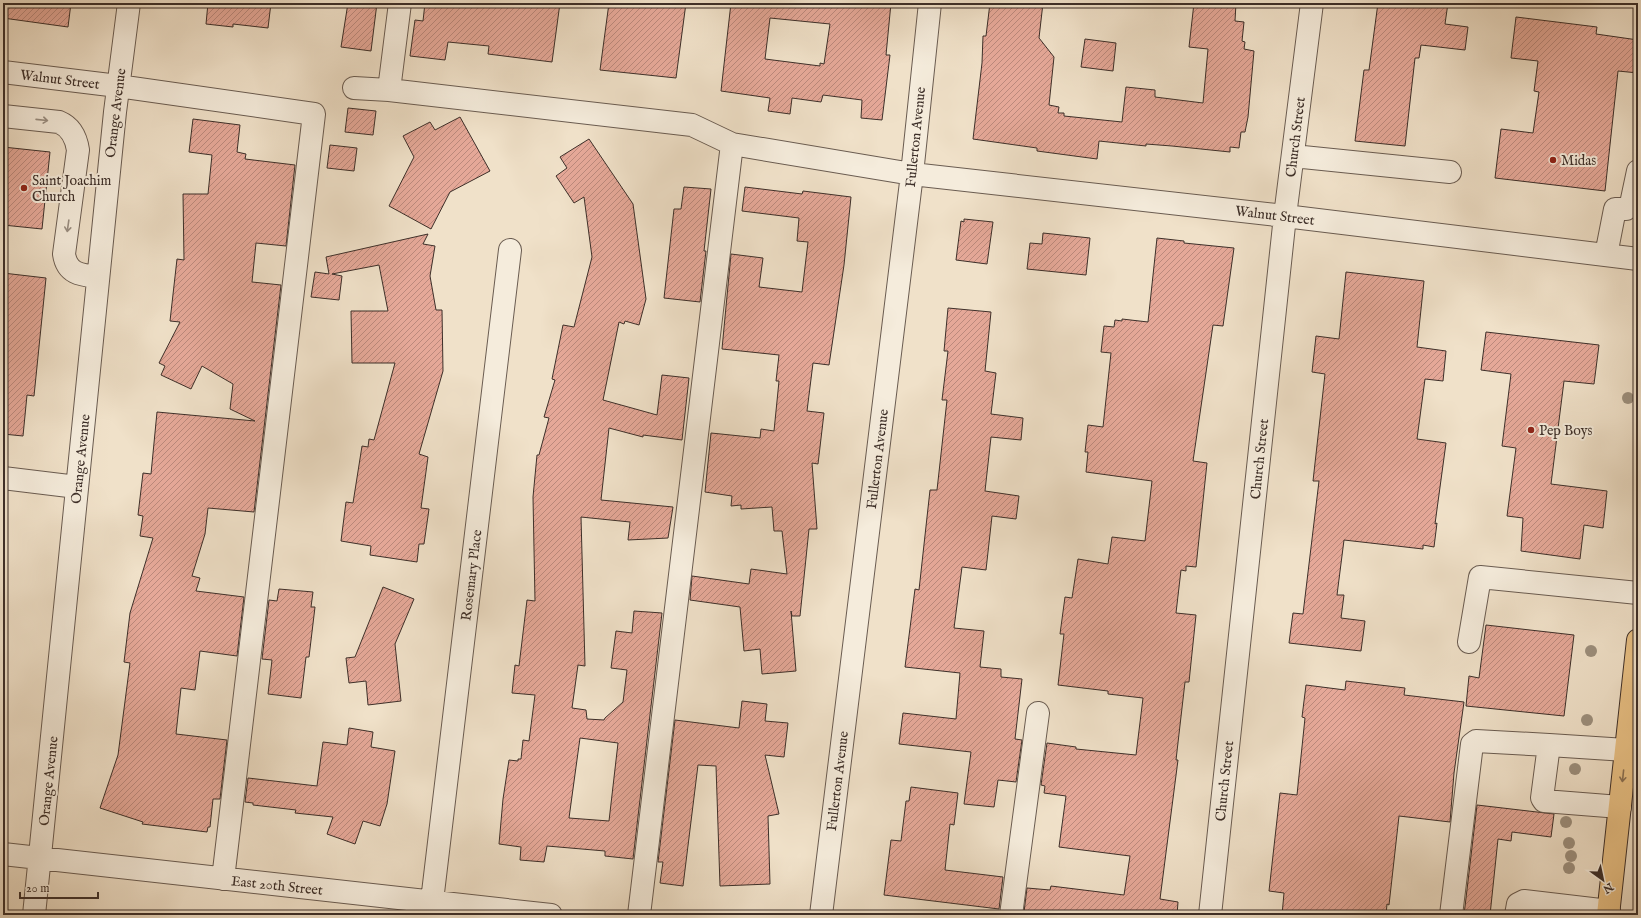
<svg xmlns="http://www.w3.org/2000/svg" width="1641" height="918" font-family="'IM FELL English',serif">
<defs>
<pattern id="building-hatch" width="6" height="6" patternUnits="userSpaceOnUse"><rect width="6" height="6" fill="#e5a898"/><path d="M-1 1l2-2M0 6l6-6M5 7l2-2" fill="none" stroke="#bb897c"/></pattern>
</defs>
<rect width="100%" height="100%" fill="#f0e1c9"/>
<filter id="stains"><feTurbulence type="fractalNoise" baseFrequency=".005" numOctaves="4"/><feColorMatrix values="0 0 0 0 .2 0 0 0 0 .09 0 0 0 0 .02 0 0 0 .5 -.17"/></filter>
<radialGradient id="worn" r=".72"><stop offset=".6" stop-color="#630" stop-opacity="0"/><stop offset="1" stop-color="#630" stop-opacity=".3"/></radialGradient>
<!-- building -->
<path fill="url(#building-hatch)" stroke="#3d2f29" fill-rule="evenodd" d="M 3,3 L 71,3 L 68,27 L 3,18 Z
M 208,3 L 271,3 L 268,28 L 233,24 L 233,27 L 206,24 Z
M 348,3 L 377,3 L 371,51 L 341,47 Z
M 425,3 L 560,3 L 552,62 L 488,54 L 489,46 L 448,42 L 445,60 L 410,56 L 415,20 L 423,21 Z
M 609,3 L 686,3 L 676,78 L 600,70 Z
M 731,3 L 891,3 L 886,55 L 890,55 L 882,120 L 861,118 L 862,100 L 823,95 L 821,102 L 792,98 L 790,114 L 768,111 L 770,98 L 721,91 ZM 770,18 L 830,24 L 824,64 L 820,63 L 820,66 L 765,59 Z
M 990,3 L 1043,3 L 1039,38 L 1054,57 L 1049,105 L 1059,107 L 1058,113 L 1064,113 L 1064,116 L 1122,122 L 1126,87 L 1155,90 L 1155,97 L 1203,103 L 1208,49 L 1189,47 L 1194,3 L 1236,3 L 1235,21 L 1244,22 L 1242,41 L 1245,42 L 1244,49 L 1254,51 L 1248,117 L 1245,132 L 1241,132 L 1239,148 L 1230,147 L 1230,152 L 1172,146 L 1146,144 L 1146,146 L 1099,141 L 1097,159 L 1037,151 L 1037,148 L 973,139 L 982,63 L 983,36 L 986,36 Z
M 1378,3 L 1448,3 L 1445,24 L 1468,27 L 1465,50 L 1421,45 L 1419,58 L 1415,58 L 1405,146 L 1355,141 L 1364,70 L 1369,70 Z
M 1516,17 L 1597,27 L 1596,34 L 1638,40 L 1638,73 L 1618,71 L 1605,191 L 1495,178 L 1501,129 L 1533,133 L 1539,92 L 1534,91 L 1538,61 L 1511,58 Z
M 1085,39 L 1116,43 L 1113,71 L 1081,67 Z
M 348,108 L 376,111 L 373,135 L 345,132 Z
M 460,117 L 490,171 L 450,192 L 431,229 L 389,206 L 414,157 L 403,136 L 430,122 L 435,130 Z
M 193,119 L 240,125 L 237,152 L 246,154 L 245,159 L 295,165 L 286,246 L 256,243 L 252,282 L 281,285 L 254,512 L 208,508 L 205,534 L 192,576 L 200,578 L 196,591 L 244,597 L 237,656 L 200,651 L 195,690 L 181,688 L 176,734 L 227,740 L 220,799 L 213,799 L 210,827 L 208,827 L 207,832 L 142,824 L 143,822 L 100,808 L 118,755 L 130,663 L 124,662 L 130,613 L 153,538 L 140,536 L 143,516 L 138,515 L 143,473 L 151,474 L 157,412 L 255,421 L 230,409 L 233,384 L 202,366 L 191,389 L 161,375 L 165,366 L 159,363 L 180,322 L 170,321 L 177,259 L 184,260 L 183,194 L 208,194 L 212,155 L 189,152 Z
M 589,139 L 633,204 L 646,299 L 639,325 L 625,321 L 624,324 L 619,322 L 603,400 L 657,415 L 662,375 L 689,378 L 682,440 L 643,435 L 643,437 L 609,428 L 601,500 L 673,507 L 668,538 L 628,540 L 630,522 L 581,517 L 585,666 L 578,665 L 572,708 L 586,710 L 587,719 L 604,720 L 605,718 L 623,702 L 627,670 L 611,668 L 616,631 L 632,633 L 634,611 L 662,613 L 633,859 L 605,856 L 605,851 L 547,846 L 544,862 L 520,860 L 521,847 L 499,844 L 503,799 L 509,760 L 518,761 L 518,759 L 521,759 L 523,740 L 529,741 L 535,695 L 512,693 L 515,665 L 519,666 L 527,600 L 535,601 L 533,497 L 537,455 L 539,455 L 549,418 L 544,417 L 555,380 L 552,379 L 563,325 L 574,327 L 592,257 L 584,197 L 574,203 L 556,176 L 567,168 L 560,157 ZM 580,738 L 618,743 L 609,821 L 569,818 Z
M 330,145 L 357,148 L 354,171 L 327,168 Z
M 3,147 L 50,152 L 42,229 L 3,225 Z
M 684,187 L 711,189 L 704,251 L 706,251 L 700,302 L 664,298 L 674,209 L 681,209 Z
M 745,187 L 802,194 L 803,191 L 851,197 L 844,265 L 829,365 L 813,363 L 807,411 L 824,413 L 818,464 L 812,463 L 817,529 L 809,529 L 800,616 L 792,616 L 791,611 L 796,671 L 762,674 L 760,649 L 744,651 L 740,607 L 690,600 L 692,576 L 749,584 L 751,569 L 787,574 L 782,531 L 774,531 L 772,507 L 741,509 L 741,505 L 731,506 L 732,496 L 705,492 L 711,433 L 760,438 L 761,429 L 774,431 L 779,381 L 776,381 L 779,355 L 722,349 L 731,254 L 763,258 L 759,287 L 802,292 L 808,242 L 797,241 L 799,218 L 742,211 Z
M 964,219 L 993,222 L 987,264 L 956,260 L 961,221 L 964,222 Z
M 1043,233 L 1090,238 L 1086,275 L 1027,269 L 1030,243 L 1042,244 Z
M 428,234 L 423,244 L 435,246 L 430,276 L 436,310 L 442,310 L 443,371 L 419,454 L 428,457 L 421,508 L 429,509 L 424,544 L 419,544 L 417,562 L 370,555 L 371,546 L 341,541 L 346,502 L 353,503 L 362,446 L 368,447 L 369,439 L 374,440 L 395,363 L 352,363 L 351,311 L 388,311 L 379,265 L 332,274 L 342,276 L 339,300 L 311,297 L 315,272 L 329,274 L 326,257 Z
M 1157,238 L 1184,241 L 1184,243 L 1234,248 L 1223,326 L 1213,325 L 1193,461 L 1207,463 L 1196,567 L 1186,566 L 1186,571 L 1181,570 L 1176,613 L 1196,615 L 1189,682 L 1185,682 L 1176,760 L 1178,760 L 1160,899 L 1178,902 L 1177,915 L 1028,915 L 1028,912 L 1024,912 L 1027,888 L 1050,890 L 1051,886 L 1124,895 L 1130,856 L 1059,847 L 1066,796 L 1044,793 L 1045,786 L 1041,785 L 1047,743 L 1076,747 L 1076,749 L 1136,755 L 1143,698 L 1108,694 L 1108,691 L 1058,685 L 1064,634 L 1060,634 L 1065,597 L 1072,598 L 1078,559 L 1108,564 L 1112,537 L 1145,541 L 1152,481 L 1086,472 L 1088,452 L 1085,452 L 1088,425 L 1103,427 L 1111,353 L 1101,352 L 1104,326 L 1114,327 L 1115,320 L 1122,321 L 1122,319 L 1148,322 Z
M 1346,272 L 1424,281 L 1417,347 L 1446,351 L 1443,381 L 1425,379 L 1417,439 L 1446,443 L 1435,524 L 1437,523 L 1434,547 L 1423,545 L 1423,549 L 1344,540 L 1337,595 L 1344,595 L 1341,618 L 1365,621 L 1361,651 L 1289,643 L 1293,613 L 1303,614 L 1319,481 L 1313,481 L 1325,374 L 1312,372 L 1316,336 L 1339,339 Z
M 3,273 L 46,278 L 34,396 L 27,395 L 23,436 L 3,434 Z
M 948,308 L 991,312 L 985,371 L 996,373 L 991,414 L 1023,418 L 1021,440 L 991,437 L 985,491 L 1019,496 L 1016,519 L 992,516 L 986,570 L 962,567 L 954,628 L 984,631 L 980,667 L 1001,669 L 1001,677 L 1022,679 L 1015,739 L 1022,740 L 1016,782 L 998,780 L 994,807 L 964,804 L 971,752 L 899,744 L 903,713 L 956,719 L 960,673 L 905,667 L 915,589 L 919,590 L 930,490 L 937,490 L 947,400 L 942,400 L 948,351 L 944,351 Z
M 1486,332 L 1599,345 L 1594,384 L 1564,381 L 1551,484 L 1607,491 L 1603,528 L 1584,525 L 1580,559 L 1521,551 L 1523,518 L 1507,516 L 1516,448 L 1502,446 L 1511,374 L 1481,370 Z
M 383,587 L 414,599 L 395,644 L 401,701 L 368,705 L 366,681 L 349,683 L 346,658 L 355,657 Z
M 279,589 L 313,592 L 311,607 L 315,607 L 309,657 L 306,657 L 301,698 L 268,694 L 272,660 L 262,659 L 269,600 L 277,601 Z
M 1486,625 L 1574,635 L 1564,716 L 1466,706 L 1469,676 L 1479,678 Z
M 1346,681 L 1405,688 L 1404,695 L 1464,702 L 1454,773 L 1450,822 L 1399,816 L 1389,905 L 1387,904 L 1386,915 L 1282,915 L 1284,893 L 1269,891 L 1280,793 L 1297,795 L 1305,718 L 1302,717 L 1306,685 L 1345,690 Z
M 742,701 L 767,704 L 765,721 L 788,723 L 784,757 L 765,755 L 779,814 L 768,816 L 770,884 L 720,886 L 716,766 L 698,765 L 683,886 L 660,883 L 663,862 L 658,862 L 675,720 L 739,728 Z
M 349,728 L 373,732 L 371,747 L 395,751 L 387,804 L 380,826 L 363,821 L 355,844 L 327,834 L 333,817 L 295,813 L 296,810 L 253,805 L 253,803 L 245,802 L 248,778 L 317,786 L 323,742 L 347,745 Z
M 911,787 L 958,793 L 954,825 L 950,824 L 945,870 L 1003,877 L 999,909 L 884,895 L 891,840 L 901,841 L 906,801 L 909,801 Z
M 1477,805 L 1554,814 L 1551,837 L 1512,832 L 1511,841 L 1498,839 L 1490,915 L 1464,915 Z"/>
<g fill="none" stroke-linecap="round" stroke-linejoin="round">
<!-- minor casing -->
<g stroke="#6a5c51" stroke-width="24">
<path id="minor" d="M 3,72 L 118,86 L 314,114 L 223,879
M 354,88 L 389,90 L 692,125 L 732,144 L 912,174 L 1285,216 L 1638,259
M 389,90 L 400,3
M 3,116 L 59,122 C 71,127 76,137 78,150 L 64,254 C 67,274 81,275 98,277
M 1293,156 L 1450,172
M 1606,255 L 1615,209 L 1626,209 L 1631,204 L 1638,171
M 3,478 L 77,487
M 1469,642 L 1480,577 L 1638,593
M 1620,807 L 1544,801 L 1542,798 L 1549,745 L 1626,750
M 3,854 L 551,915
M 432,901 L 510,250
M 34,915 L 115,112 L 129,3
M 639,915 L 732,144
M 821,915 L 912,174 L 930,3
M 1011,915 L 1038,713
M 1210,915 L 1285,216 L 1312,3
M 1451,915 L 1472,744 L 1476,741 L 1549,745
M 1516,915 L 1518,904 L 1524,901 L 1609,911"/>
</g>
<!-- major casing -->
<g stroke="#3d2f29" stroke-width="24">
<path id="major" d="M 1608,915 L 1638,640"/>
</g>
<!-- minor -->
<use href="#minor" stroke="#f5ecdc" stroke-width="22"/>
<!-- major -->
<use href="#major" stroke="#e8c084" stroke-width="22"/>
</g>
<!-- trees -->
<g fill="#9c8f7d">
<circle cx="1628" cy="398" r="6"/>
<circle cx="1591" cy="651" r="6"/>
<circle cx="1587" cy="720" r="6"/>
<circle cx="1575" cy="769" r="6"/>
<circle cx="1566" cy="822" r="6"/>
<circle cx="1569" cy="843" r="6"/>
<circle cx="1571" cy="856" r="6"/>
<circle cx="1569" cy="868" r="6"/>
</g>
<!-- one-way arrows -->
<defs><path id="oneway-shaft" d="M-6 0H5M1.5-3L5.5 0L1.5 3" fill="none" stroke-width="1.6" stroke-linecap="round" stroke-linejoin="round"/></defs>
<g stroke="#998e82">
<use href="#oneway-shaft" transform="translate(42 120) rotate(6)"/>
<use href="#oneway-shaft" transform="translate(68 226) rotate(98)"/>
</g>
<use stroke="#8a7052" href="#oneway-shaft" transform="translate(1623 776) rotate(96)"/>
<!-- markers -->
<g fill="#8f2418" stroke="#f5ecdc" stroke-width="1.5">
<circle cx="1553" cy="160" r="4"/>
<circle cx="24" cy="188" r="4"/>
<circle cx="1531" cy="430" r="4"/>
</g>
<g text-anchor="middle" stroke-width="4" stroke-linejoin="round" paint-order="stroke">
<!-- street labels -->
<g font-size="14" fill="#3d2f29" stroke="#f5ecdc">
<text transform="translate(60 79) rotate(7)" y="5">Walnut Street</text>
<text transform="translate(115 113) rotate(-83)" y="5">Orange Avenue</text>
<text transform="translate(915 137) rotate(-84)" y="5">Fullerton Avenue</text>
<text transform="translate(1295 137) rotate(-83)" y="5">Church Street</text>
<text transform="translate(1275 215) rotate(7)" y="5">Walnut Street</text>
<text transform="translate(80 459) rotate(-84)" y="5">Orange Avenue</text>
<text transform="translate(877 459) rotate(-83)" y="5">Fullerton Avenue</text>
<text transform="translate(1259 459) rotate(-84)" y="5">Church Street</text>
<text transform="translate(471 575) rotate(-83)" y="5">Rosemary Place</text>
<text transform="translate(48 781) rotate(-84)" y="5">Orange Avenue</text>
<text transform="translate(837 781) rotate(-83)" y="5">Fullerton Avenue</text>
<text transform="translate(1224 781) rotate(-84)" y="5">Church Street</text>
<text transform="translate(277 885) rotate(6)" y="5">East 20th Street</text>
</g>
<!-- poi labels -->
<g font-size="14" fill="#3d2f29" stroke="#f5ecdc" text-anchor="start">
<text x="1561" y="165">Midas</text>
<text x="32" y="185">Saint Joachim<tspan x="32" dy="16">Church</tspan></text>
<text x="1539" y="435">Pep Boys</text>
</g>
</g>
<!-- margin -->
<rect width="1641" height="918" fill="none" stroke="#f0e1c9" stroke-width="16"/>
<rect x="4" y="4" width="1633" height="910" fill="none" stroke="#3d2f29" stroke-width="2"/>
<rect x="8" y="8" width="1625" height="902" fill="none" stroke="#3d2f29"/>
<!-- north arrow -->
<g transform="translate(1603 880) rotate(147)" stroke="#f5ecdc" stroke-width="3" paint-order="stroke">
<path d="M0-3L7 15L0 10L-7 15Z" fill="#3d2f29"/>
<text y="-6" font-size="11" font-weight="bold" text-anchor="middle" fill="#3d2f29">N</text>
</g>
<!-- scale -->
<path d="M20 892v6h78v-6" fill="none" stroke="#3d2f29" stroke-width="2"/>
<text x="26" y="892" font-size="12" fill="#3d2f29" stroke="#f5ecdc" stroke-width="3" paint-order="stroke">20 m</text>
<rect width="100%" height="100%" filter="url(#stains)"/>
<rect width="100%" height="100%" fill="url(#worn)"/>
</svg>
